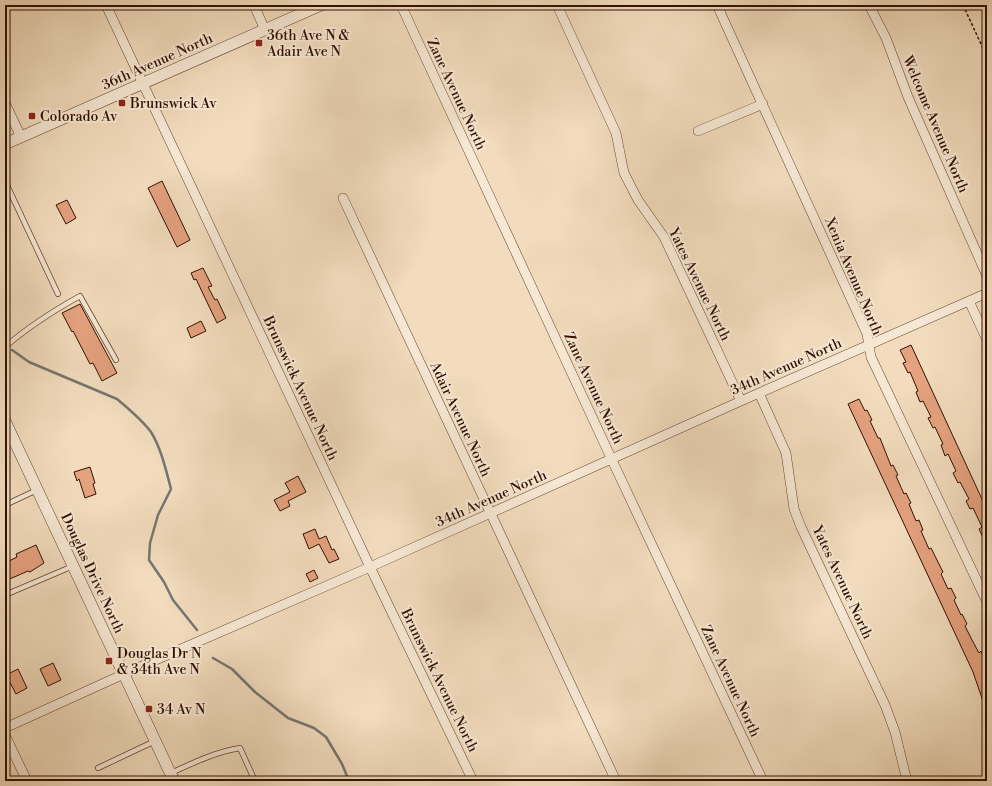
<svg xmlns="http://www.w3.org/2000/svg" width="992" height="786" font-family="'Libre Bodoni',serif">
<rect width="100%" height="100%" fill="#f2dcbd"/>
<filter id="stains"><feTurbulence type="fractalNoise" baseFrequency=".005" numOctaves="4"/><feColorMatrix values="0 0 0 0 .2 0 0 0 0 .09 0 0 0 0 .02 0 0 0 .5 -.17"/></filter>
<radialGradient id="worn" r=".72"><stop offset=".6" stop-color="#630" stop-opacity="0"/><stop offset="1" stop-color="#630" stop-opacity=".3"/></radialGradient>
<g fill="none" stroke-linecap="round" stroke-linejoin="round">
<!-- stream -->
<path stroke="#757572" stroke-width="2.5" d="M 12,350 L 29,362 L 117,399 C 129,409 142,420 151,432 C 161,448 166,470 171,489 L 158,515 L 150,543 L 149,560 L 164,582 L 173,600 L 197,630
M 213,658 L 232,669 L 255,692 L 288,718 L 314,728 L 326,737 L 342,764 L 349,781"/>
</g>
<!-- building -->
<path fill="#e5a27f" stroke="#311002" d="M 162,181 L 190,240 L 177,247 L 148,188 Z
M 67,200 L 76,218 L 66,224 L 56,205 Z
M 203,268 L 212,286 L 208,287 L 215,300 L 217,299 L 226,318 L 217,323 L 196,279 L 194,280 L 191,273 Z
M 80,304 L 117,373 L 102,381 L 93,363 L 90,364 L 73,331 L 72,332 L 62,313 Z
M 201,321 L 206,331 L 191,338 L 187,328 Z
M 911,345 L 987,510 L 987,546 L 979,529 L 982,527 L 973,508 L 970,509 L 966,501 L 969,499 L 960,482 L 958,483 L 953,473 L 956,471 L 948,454 L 945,456 L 941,445 L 943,444 L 935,427 L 933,428 L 928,418 L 931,417 L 923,401 L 920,402 L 916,392 L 918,391 L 910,372 L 908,373 L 903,363 L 906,362 L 900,350 Z
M 859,399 L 865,411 L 867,410 L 872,420 L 870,421 L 878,438 L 880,438 L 891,466 L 893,465 L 898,475 L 896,476 L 904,494 L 906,493 L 911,503 L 909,504 L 916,521 L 919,520 L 923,530 L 921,531 L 929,549 L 931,548 L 943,572 L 941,574 L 948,589 L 951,588 L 956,598 L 954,600 L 961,615 L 962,614 L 967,624 L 965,626 L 972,640 L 979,653 L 981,651 L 985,661 L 982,662 L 987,675 L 987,706 L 985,707 L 973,672 L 848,404 Z
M 90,467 L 95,483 L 93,484 L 96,494 L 85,498 L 79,479 L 77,481 L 74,472 Z
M 298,476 L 306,492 L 288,501 L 290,506 L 280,511 L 274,500 L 290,492 L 285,483 Z
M 315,529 L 319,539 L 326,536 L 332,550 L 334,549 L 339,559 L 329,563 L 319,544 L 309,549 L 303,534 Z
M 36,545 L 44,563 L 30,572 L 28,571 L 5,581 L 5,563 L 17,557 L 16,554 Z
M 314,570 L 318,578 L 310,582 L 306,574 Z
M 53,663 L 61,680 L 48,686 L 40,669 Z
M 18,669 L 27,688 L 16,694 L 6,675 Z"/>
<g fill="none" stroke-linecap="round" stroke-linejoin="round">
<!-- service casing -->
<g stroke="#614331" stroke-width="6">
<path id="service" d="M 5,181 L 58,294
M 5,347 C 28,327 53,311 80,296 L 116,360
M 5,505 L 37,490
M 5,595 L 73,566
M 98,768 L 155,741
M 171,773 C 193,763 215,752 240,748 L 255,781"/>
</g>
<!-- minor casing -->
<g stroke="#614331" stroke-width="10">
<path id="minor" d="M 106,5 L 370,567 L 473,781
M 254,5 L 265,30
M 401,5 L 612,460 L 763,781
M 557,5 L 616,133 L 624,173 L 638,200 L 664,237 L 741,401
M 717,5 L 867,334 L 871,357 L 987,602
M 869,5 L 886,38 L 908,97 L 987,276
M 5,103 L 21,137
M 698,131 L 763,104
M 343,198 L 616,781
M 969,301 L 987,340
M 759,393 L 786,453 L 794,509 L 801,527 L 885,705 L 895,732 L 907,781
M 5,728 L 135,669 L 370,567 L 741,401 L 987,293
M 5,735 L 27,781"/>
</g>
<!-- tertiary casing -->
<g stroke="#614331" stroke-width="12">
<path id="tertiary" d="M 5,144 L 321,5
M 5,421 L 174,781"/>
</g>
<!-- path -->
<path stroke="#311002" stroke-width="1.5" stroke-dasharray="3 2" stroke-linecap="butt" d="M 963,5 L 987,57"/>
<!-- service -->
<use href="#service" stroke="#f7e8d4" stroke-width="4.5"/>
<!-- minor -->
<use href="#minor" stroke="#f7e8d4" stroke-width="9"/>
<!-- tertiary -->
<use href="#tertiary" stroke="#f7e8d4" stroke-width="11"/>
</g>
<!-- markers -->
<g fill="#8f2418" stroke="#f7e8d4" stroke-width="1.5">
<rect x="255" y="39" width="8" height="8" rx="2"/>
<rect x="118" y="99" width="8" height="8" rx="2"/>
<rect x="28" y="112" width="8" height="8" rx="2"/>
<rect x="105" y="657" width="8" height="8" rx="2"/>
<rect x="145" y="705" width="8" height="8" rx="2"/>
</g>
<g text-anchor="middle" stroke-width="4" stroke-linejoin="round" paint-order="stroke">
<!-- poi labels -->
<g font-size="14" fill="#311002" stroke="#f7e8d4" text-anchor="start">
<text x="267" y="40">36th Ave N &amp;<tspan x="267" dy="16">Adair Ave N</tspan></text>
<text x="130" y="108">Brunswick Av</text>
<text x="40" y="121">Colorado Av</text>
<text x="117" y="658">Douglas Dr N<tspan x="117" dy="16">&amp; 34th Ave N</tspan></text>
<text x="157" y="714">34 Av N</text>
</g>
<!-- street labels -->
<g font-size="14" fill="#311002" stroke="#f7e8d4">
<text transform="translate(157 61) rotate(-24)" y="5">36th Avenue North</text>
<text transform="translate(457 94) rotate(65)" y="5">Zane Avenue North</text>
<text transform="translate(936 124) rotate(67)" y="5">Welcome Avenue North</text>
<text transform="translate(854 276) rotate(67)" y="5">Xenia Avenue North</text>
<text transform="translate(700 284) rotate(64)" y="5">Yates Avenue North</text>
<text transform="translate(786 366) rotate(-24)" y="5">34th Avenue North</text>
<text transform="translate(301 388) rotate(65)" y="5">Brunswick Avenue North</text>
<text transform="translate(594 388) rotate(65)" y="5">Zane Avenue North</text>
<text transform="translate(461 419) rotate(65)" y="5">Adair Avenue North</text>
<text transform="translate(491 498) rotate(-24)" y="5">34th Avenue North</text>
<text transform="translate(93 573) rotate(65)" y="5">Douglas Drive North</text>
<text transform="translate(843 582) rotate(65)" y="5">Yates Avenue North</text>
<text transform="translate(440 680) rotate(64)" y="5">Brunswick Avenue North</text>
<text transform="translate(731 681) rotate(65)" y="5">Zane Avenue North</text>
</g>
</g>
<!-- margin -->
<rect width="992" height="786" fill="none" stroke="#f2dcbd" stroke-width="20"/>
<rect x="6" y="6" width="980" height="774" fill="none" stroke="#311002" stroke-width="2"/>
<rect x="10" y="10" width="972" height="766" fill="none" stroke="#311002"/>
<rect width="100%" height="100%" filter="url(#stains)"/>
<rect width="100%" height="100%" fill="url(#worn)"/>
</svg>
